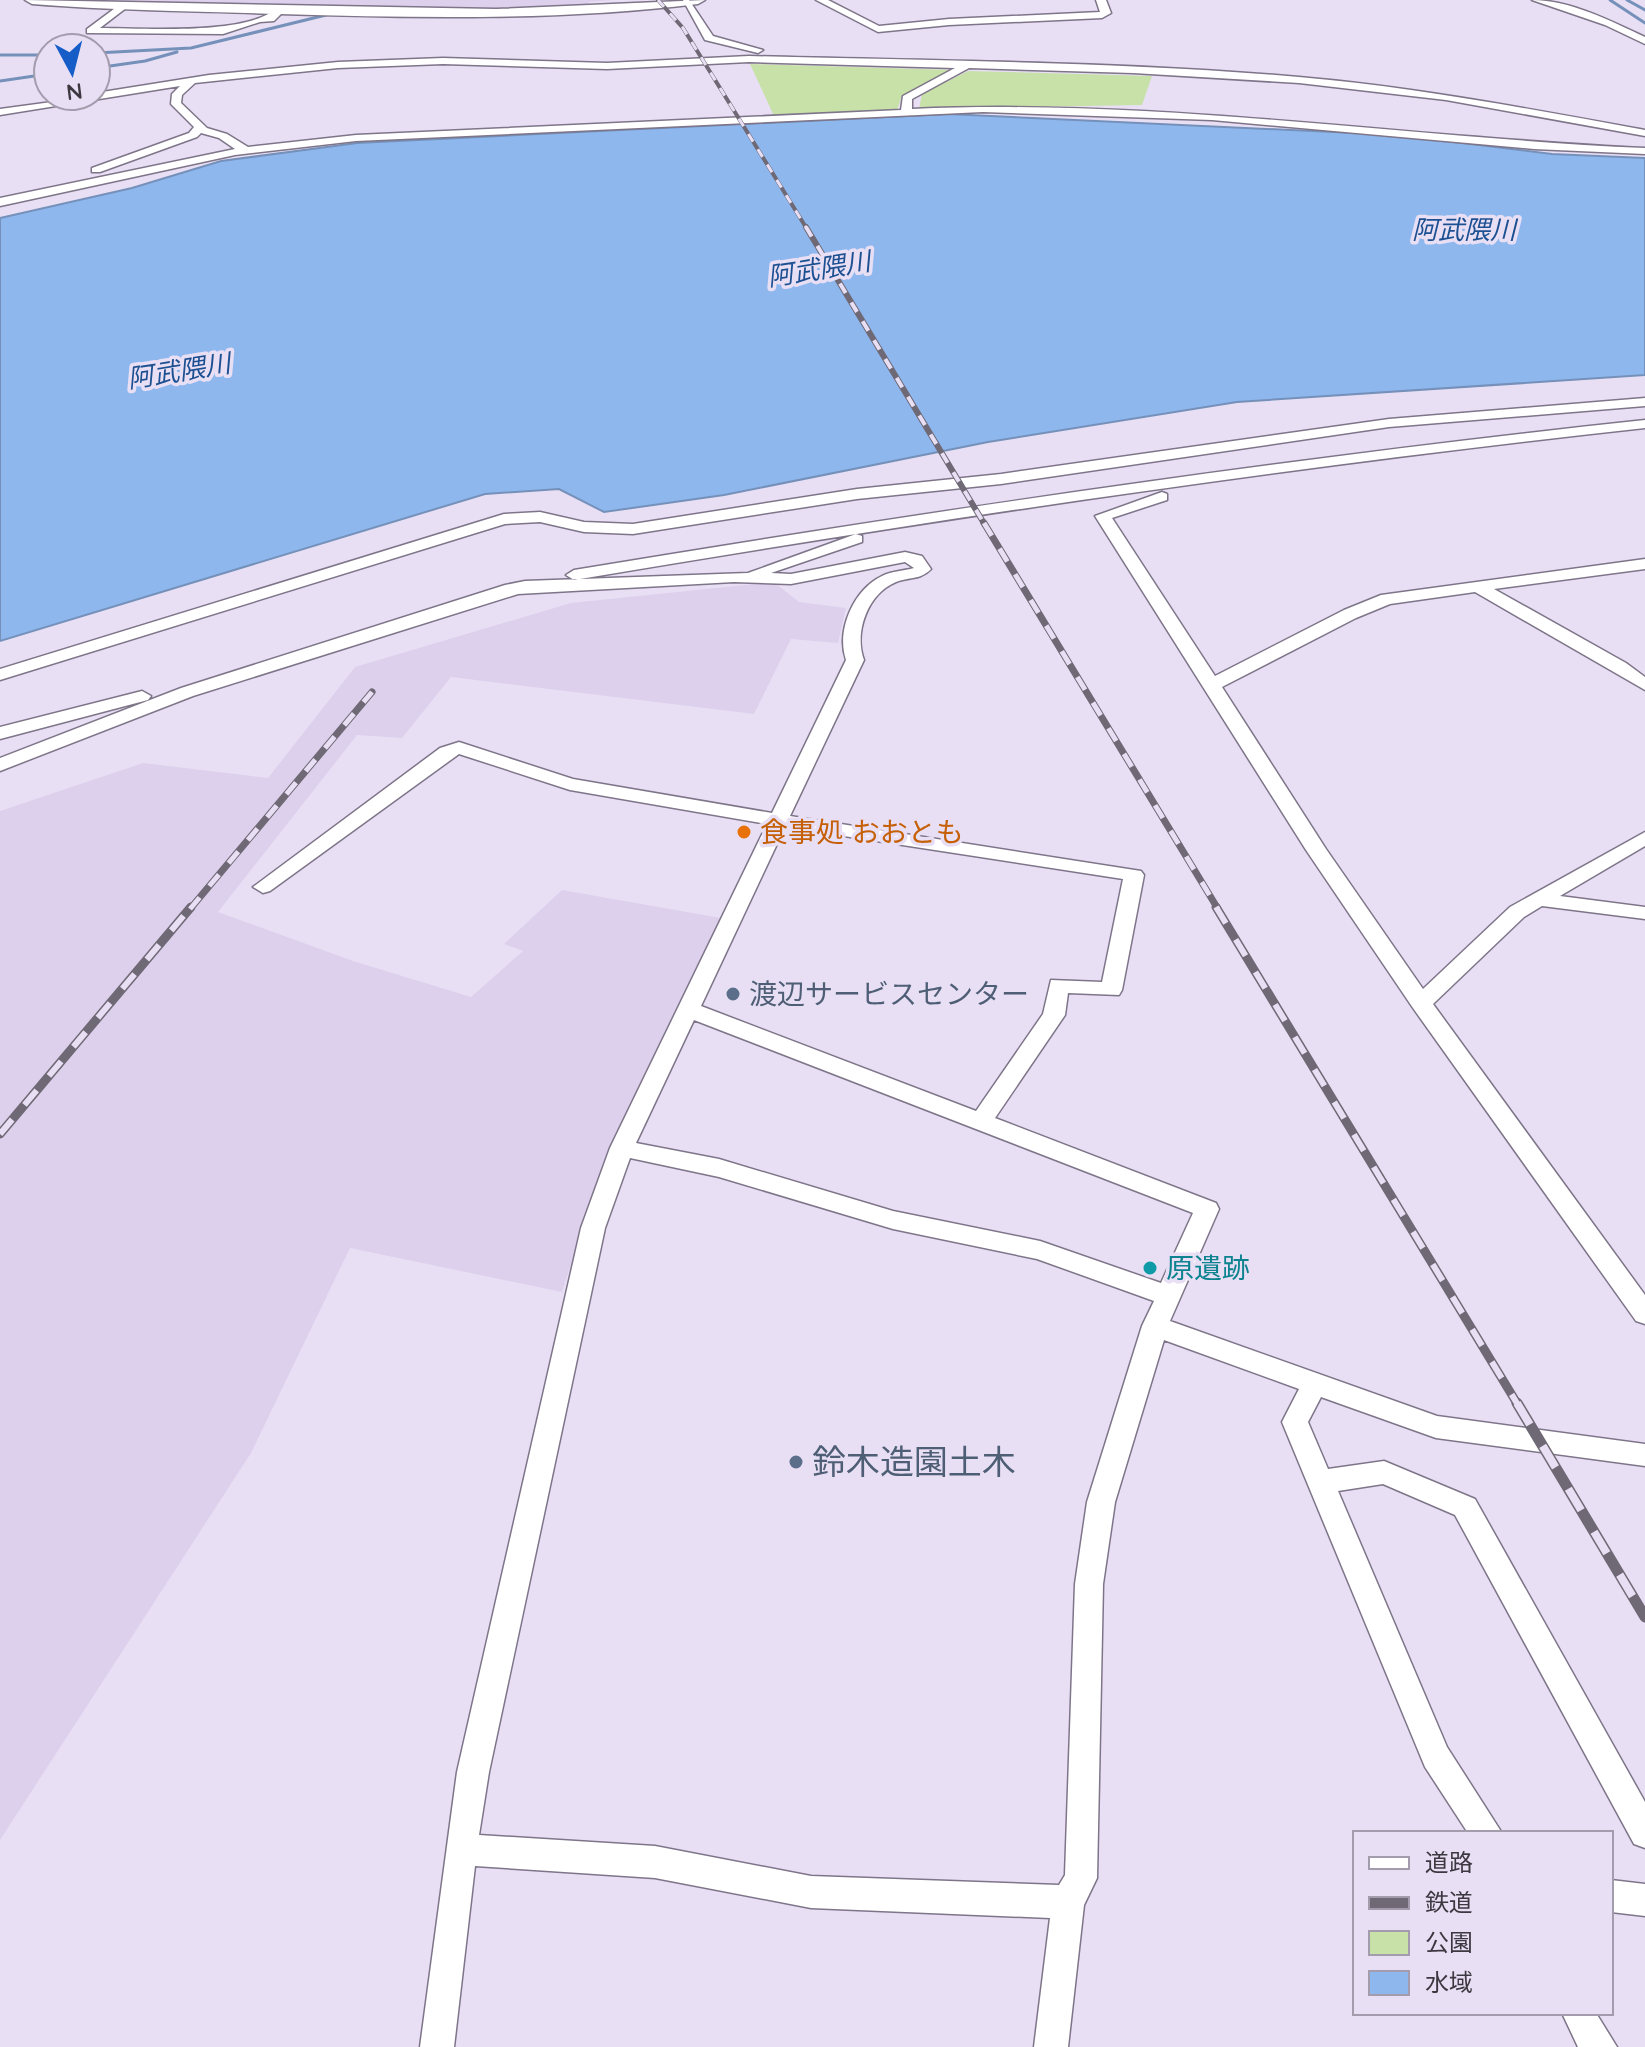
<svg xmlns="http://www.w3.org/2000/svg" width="1645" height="2047" font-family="Quicksand,'Noto Sans JP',sans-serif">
<rect width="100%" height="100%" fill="#e8dff5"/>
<!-- built -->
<path fill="#ddd0ed" d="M 97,0 L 612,0 L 588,2 L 591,8 L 535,12 L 92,3 Z
M 774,582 L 799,602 L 846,608 L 838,643 L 791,639 L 754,714 L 451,677 L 402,738 L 357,735 L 218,912 L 353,961 L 471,997 L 523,951 L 504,944 L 562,890 L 721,918 L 610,1144 L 562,1292 L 350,1248 L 251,1453 L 0,1840 L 0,811 L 143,763 L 268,778 L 355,667 L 571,603 Z"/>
<!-- green -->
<path fill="#c7e1a9" d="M 750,64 L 954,70 L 902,96 L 897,110 L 893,111 L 774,116 Z
M 968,71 L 1152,76 L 1142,105 L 919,109 L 922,94 Z"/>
<!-- water -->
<path fill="#8eb7ee" stroke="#7591ba" stroke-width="2" d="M 948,114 L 1397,135 L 1552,154 L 1645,158 L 1645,375 L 1237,402 L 988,442 L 724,495 L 604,512 L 559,489 L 485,494 L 0,641 L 0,218 L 132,188 L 221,161 L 357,143 Z"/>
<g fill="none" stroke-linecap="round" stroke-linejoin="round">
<!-- stream -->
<path stroke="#7591ba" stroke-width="3" d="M 1610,0 L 1645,23
M 1627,0 L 1645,10
M 96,53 L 191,48 L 326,15
M 0,55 L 48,55
M 96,68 L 145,61 L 177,52
M 0,81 L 48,74"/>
<!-- street casing -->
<g stroke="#7e7589" stroke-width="3">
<path id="street" d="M 683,0 L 689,0 L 713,36 L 763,50 L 758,53 L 705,40 Z
M 816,0 L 828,0 L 879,26 L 949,19 L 1100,12 L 1096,0 L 1106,0 L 1111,13 L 1102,18 L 949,25 L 878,32 Z
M 1532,0 C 1570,0 1611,21 1645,37 L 1645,44 L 1605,25 Z
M 122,3 L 130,5 L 100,28 C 143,28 249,36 278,7 L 286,9 L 274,21 L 260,22 L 223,34 L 87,33 L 87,29 Z
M 749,56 C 932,61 1116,61 1299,77 C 1415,87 1530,109 1645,130 L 1645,136 L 1446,100 L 1299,83 L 1133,73 L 969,68 L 912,99 L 912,109 C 1157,98 1400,137 1645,148 L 1645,154 L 1534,149 L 1212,120 L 983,112 L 356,141 L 235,155 L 0,206 L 0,198 L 235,149 L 219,138 L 201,133 L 197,137 L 100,172 L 92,172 L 92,168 L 189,133 L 194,127 L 171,104 L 172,94 L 180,86 L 0,115 L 0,109 L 96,96 L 96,93 L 209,75 L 338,62 L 443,58 L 607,63 ZM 749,62 L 955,68 L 903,96 L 901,110 L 356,135 L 248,147 L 227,134 L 207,128 L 181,103 L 182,95 L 195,83 L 338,68 L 443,64 L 607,69 Z
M 1645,398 L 1645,406 L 1389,427 L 1001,484 L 857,499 L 633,534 L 584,532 L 540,522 L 505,524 L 0,680 L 0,669 L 504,514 L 540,512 L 584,522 L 633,524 L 857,489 L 1001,474 L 1389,419 Z
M 1645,420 L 1645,428 C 1286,467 930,520 574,580 L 566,575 L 574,570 C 930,511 1287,458 1645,420 Z
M 1162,492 L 1167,494 L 1167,500 L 1112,518 L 1215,676 L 1344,610 L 1381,595 L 1645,559 L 1645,569 L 1494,589 L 1626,663 L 1645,677 L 1645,690 L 1475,592 L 1390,604 L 1356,618 L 1222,687 L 1326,849 L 1423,989 L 1510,907 L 1645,832 L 1645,846 L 1560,896 L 1645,907 L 1645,919 L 1542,906 L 1524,917 L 1433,1004 L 1645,1295 L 1645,1324 L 1636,1321 L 1413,1008 L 1306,850 L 1095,516 Z
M 856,534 L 862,536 L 862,542 L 771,573 L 791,574 L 905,552 L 922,556 L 931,569 C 921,580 908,577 896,582 C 867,594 854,633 864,660 L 790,816 L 1141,871 L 1144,875 L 1122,990 L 1119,995 L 1068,993 L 1065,1015 L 995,1118 L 1216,1203 L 1219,1209 L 1170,1321 L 1437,1416 L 1645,1444 L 1645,1466 L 1436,1438 L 1321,1397 L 1308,1422 L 1328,1469 L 1384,1461 L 1475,1499 L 1645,1802 L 1645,1848 L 1634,1844 L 1455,1515 L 1383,1484 L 1338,1491 L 1447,1747 L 1502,1833 L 1468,1833 L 1425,1767 L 1282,1422 L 1299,1389 L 1164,1340 L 1115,1502 L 1103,1584 L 1097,1878 L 1084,1905 L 1068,2047 L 1034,2047 L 1050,1918 L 811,1908 L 655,1878 L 475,1866 L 454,2047 L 420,2047 L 457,1772 L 581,1228 L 610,1148 L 767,824 L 570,790 L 459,754 L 270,891 L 263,893 L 253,887 L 440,748 L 459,742 L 573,779 L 772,813 L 846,660 C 836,631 853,590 882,576 C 892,571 904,571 914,568 L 905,562 L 791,584 L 734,582 L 518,594 L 193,696 L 0,771 L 0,758 L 181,688 L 505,585 L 525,581 L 748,573 ZM 785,827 L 1123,879 L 1102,982 L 1051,980 L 1043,1014 L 976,1111 L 701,1006 ZM 694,1020 L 1193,1213 L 1161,1283 L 1040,1241 L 893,1211 L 719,1159 L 636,1143 ZM 630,1158 L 719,1177 L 893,1229 L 1037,1259 L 1154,1301 L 1142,1326 L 1087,1502 L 1075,1584 L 1065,1875 L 1059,1885 L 811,1876 L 655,1846 L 479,1835 L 489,1772 L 605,1228 Z
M 142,691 L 151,696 L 148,700 L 0,739 L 0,727 Z
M 1611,1880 L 1645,1884 L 1645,1916 L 1611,1912 Z
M 1562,2013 L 1596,2013 L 1617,2047 L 1578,2047 Z"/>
</g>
<!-- secondary casing -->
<g stroke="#7e7589" stroke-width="3">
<path id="secondary" d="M 25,0 L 496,9 L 705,0 L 698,4 C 559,21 420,18 280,14 C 197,11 115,11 32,4 Z"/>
</g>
<!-- street -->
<use href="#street" fill="#fff" fill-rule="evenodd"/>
<!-- secondary -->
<use href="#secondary" fill="#fff" fill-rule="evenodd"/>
<!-- rail-far4 casing -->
<g stroke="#6f6975" stroke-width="4">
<path id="rail-far4" d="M 658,0 L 683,28 L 807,229"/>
</g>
<!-- rail-far3 casing -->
<g stroke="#6f6975" stroke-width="6">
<path id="rail-far3" d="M 806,227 L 985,525"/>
</g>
<!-- rail-far2 casing -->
<g stroke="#6f6975" stroke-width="7">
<path id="rail-far2" d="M 984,523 L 1218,909
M 190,909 L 372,692"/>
</g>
<!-- rail-far1 casing -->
<g stroke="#6f6975" stroke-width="9">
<path id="rail-far1" d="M 1216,907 L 1518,1405
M 0,1134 L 191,907"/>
</g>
<!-- rail casing -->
<g stroke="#6f6975" stroke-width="11">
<path id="rail" d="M 1517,1403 L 1645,1617"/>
</g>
<!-- rail-far4 -->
<use href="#rail-far4" stroke="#e8dff5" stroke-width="3" stroke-dasharray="9" stroke-linecap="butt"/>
<!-- rail-far3 -->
<use href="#rail-far3" stroke="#e8dff5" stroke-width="4" stroke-dasharray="11" stroke-linecap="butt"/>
<!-- rail-far2 -->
<use href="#rail-far2" stroke="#e8dff5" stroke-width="5" stroke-dasharray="15" stroke-linecap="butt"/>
<!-- rail-far1 -->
<use href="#rail-far1" stroke="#e8dff5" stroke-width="6" stroke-dasharray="19" stroke-linecap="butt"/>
<!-- rail -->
<use href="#rail" stroke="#e8dff5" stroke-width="8" stroke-dasharray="25" stroke-linecap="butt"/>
</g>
<!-- markers -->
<circle fill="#e8710a" stroke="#e8dff5" stroke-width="3" cx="744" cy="832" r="8"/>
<g fill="#5c6f8a" stroke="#e8dff5" stroke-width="3">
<circle cx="733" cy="994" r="8"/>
<circle cx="796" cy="1462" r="8"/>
</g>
<circle fill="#0f9aa8" stroke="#e8dff5" stroke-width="3" cx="1150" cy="1268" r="8"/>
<g text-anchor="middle" stroke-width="7" stroke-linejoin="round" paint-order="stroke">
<!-- far-water labels -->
<g font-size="26" font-style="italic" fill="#1d5091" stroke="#e8dff5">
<text x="1464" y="239">阿武隈川</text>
<text transform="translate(819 269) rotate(-9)" y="9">阿武隈川</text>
<text transform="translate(179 371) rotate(-9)" y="9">阿武隈川</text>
</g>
<!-- food labels -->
<g font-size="28" fill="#c56008" stroke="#e8dff5" text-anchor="start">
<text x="760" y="842">食事処 おおとも</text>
</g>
<!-- service labels -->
<g font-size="28" fill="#4e5e75" stroke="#e8dff5" text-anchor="start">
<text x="749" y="1004">渡辺サービスセンター</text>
</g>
<!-- culture labels -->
<g font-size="28" fill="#0d838f" stroke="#e8dff5" text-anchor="start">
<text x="1166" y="1278">原遺跡</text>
</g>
<!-- near-service labels -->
<g font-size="34" fill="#4e5e75" stroke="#e8dff5" text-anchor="start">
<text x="812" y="1474">鈴木造園土木</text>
</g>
</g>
<!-- legend -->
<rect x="1353" y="1831" width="260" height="184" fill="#e8dff5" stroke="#a39cad" stroke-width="2"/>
<rect x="1369" y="1857" width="40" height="12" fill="#ffffff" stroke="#a39cad" stroke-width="2"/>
<text x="1425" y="1871" font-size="24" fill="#3c3840">道路</text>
<rect x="1369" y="1897" width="40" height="12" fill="#6f6975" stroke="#a39cad" stroke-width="2"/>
<text x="1425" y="1911" font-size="24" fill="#3c3840">鉄道</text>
<rect x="1369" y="1931" width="40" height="24" fill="#c7e1a9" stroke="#a39cad" stroke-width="2"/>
<text x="1425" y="1951" font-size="24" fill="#3c3840">公園</text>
<rect x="1369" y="1971" width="40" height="24" fill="#8eb7ee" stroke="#a39cad" stroke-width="2"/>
<text x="1425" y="1991" font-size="24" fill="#3c3840">水域</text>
<!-- north arrow -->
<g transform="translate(72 72) rotate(173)"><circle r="38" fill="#e8dff5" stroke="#a39cad" stroke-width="2"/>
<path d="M0-6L14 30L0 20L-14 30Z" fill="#165dc8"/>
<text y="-12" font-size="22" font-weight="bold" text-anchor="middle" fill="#3c3840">N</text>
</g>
</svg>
